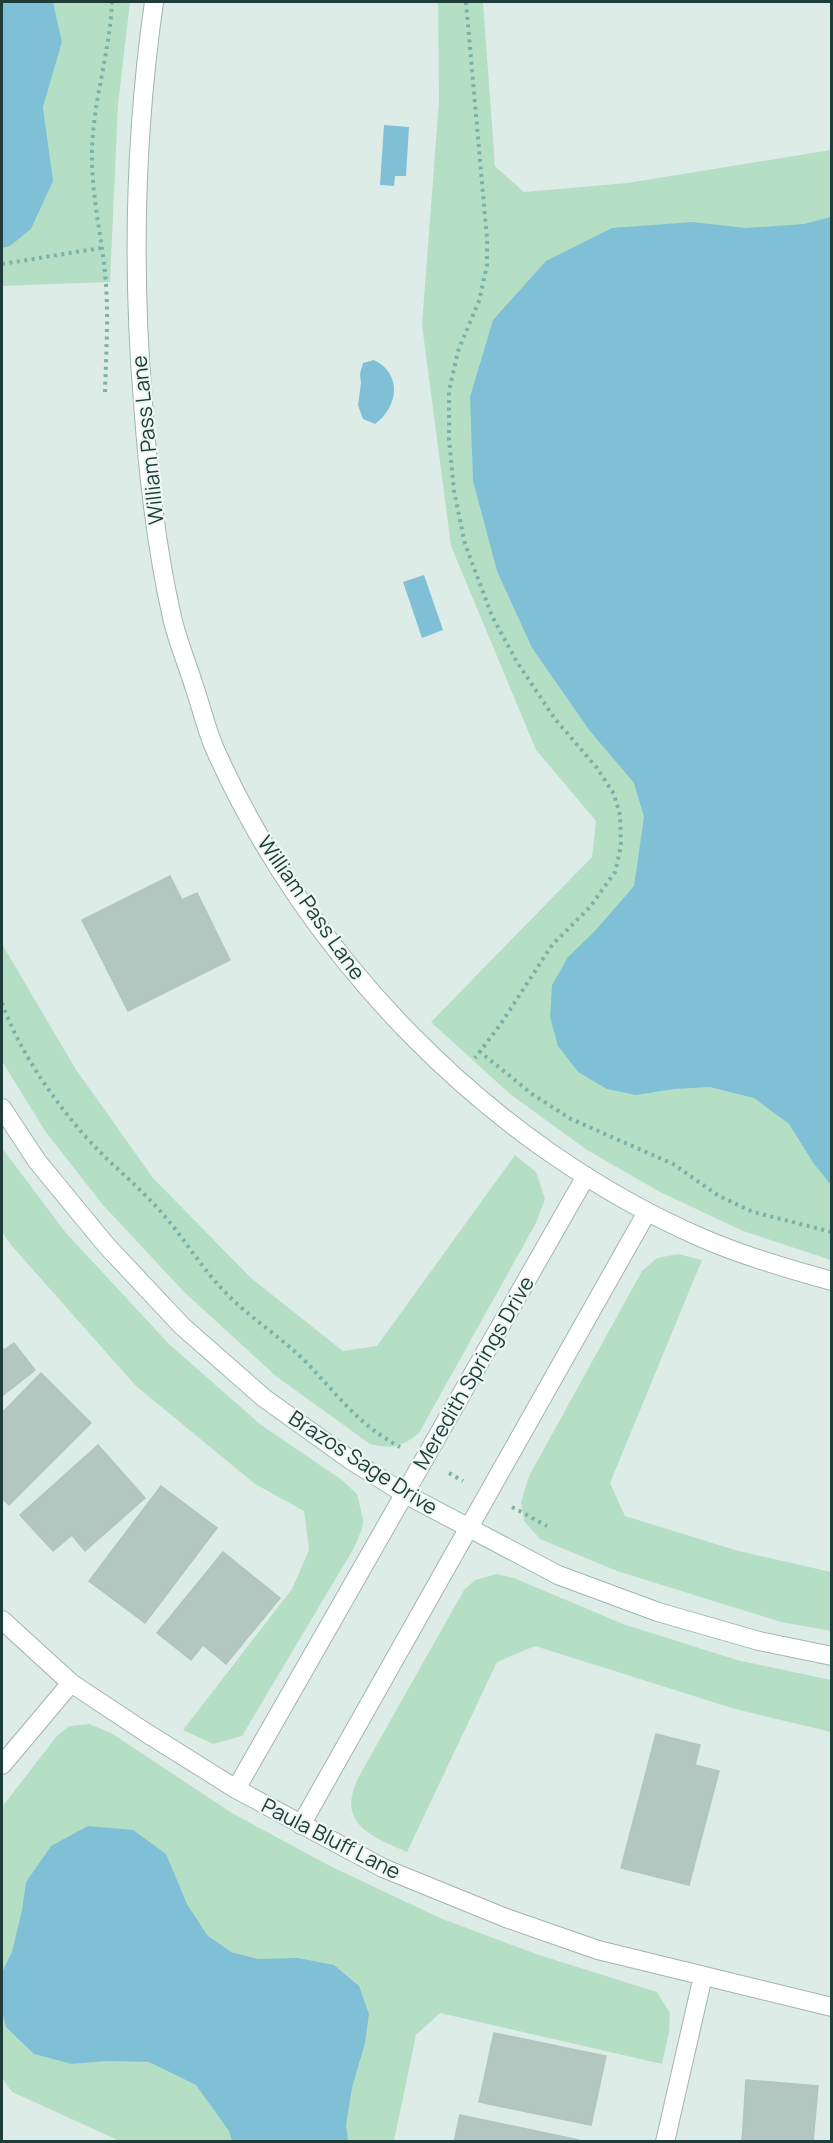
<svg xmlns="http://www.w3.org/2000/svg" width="833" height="2143" font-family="Manrope,sans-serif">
<rect width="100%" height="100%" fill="#deece7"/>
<!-- green -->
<path fill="#b5dfc5" d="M 53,2 L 130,2 L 118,105 L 110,282 L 2,286 L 2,248 L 10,246 L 52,181 L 43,106 L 62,42 Z
M 438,2 L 483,2 L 495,166 L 524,192 L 627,183 L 831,150 L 831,1260 L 743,1231 L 660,1192 L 587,1150 L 510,1094 L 431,1022 L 592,857 L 596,821 L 536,750 L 451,546 L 422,325 L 439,100 Z
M 2,944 L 75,1068 L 153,1178 L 251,1278 L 343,1351 L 377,1346 L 515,1155 L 536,1172 L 545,1199 L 536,1223 L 419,1433 C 401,1448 392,1449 370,1444 L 277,1377 L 184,1292 L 103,1205 L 45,1131 L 2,1061 Z
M 2,1148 L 66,1233 L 169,1344 L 261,1425 L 342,1480 L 357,1494 L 363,1519 L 362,1529 L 354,1548 L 242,1736 L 213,1744 L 183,1730 L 292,1589 L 309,1550 L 304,1511 L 255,1484 L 136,1386 L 11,1245 L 2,1232 Z
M 678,1254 L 702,1260 L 610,1483 L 625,1516 L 735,1550 L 831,1572 L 831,1631 L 781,1622 L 617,1571 L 540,1539 L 524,1521 L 521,1502 L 529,1476 L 642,1271 L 657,1258 Z
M 496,1574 L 514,1578 L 623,1624 L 737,1660 L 831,1680 L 831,1732 L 735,1709 L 535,1646 L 497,1662 L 407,1852 C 384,1841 345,1830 352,1796 C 353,1790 356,1784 358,1778 L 464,1590 L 475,1580 Z
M 89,1724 L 111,1733 L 232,1813 L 330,1866 L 440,1918 L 539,1955 L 657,1992 L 670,2013 L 669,2032 L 662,2064 L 440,2013 L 416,2035 L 394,2141 L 120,2141 L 12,2092 L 2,2078 L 2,1807 L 56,1737 L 69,1726 Z"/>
<!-- water -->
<path fill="#80c0d7" d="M 2,2 L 53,2 L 62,42 L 43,107 L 53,181 L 31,229 L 10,246 L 2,248 Z
M 384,125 L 409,127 L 406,176 L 395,176 L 394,186 L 380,185 Z
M 831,217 L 832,217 L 831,1185 L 814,1164 L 789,1124 L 754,1098 L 710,1087 L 674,1089 L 636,1095 L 607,1089 L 578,1072 L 558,1046 L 550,1017 L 552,985 L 568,957 L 594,932 L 634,886 L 644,817 L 634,783 L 590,731 L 532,648 L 497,571 L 473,481 L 470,397 L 493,320 L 546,261 L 612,228 L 692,222 L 746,228 L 804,224 Z
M 374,360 C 403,374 398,407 375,424 L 363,419 L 358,405 L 361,383 L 360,374 L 363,363 Z
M 424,575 L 443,630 L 422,638 L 403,582 Z
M 88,1826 L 133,1830 L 166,1854 L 187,1904 L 207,1935 L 231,1952 L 258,1959 L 298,1958 L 334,1965 L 359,1986 L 369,2014 L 365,2043 L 352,2088 L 346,2125 L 348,2141 L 232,2141 L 229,2131 L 196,2085 L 149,2062 L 106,2061 L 72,2064 L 34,2054 L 6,2027 L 2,2011 L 2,1972 L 12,1952 L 22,1910 L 26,1882 L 51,1846 Z"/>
<!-- building -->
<path fill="#b3c6c0" stroke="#b0c6bf" stroke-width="1.5" d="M 170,876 L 182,900 L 197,893 L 230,960 L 128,1011 L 82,920 Z
M 14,1343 L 35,1370 L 2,1396 L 2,1347 L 4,1350 Z
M 41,1373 L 91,1423 L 9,1505 L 2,1498 L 2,1413 Z
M 98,1445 L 145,1498 L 85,1551 L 72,1535 L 53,1551 L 20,1515 Z
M 161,1486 L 217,1528 L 145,1623 L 89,1581 Z
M 223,1552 L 280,1598 L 226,1664 L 203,1645 L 191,1660 L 157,1633 Z
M 656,1734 L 700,1745 L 695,1765 L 719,1771 L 689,1885 L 621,1868 Z
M 494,2033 L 606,2056 L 591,2125 L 479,2102 Z
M 746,2080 L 818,2086 L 813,2142 L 742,2142 Z
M 460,2115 L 579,2140 L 579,2142 L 454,2142 Z"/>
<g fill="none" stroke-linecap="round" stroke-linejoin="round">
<!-- street casing -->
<g stroke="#a1b4af" stroke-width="20">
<path id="street" d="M 154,2 C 135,134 132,269 143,402 C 148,474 156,547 172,617 C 177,640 187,663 194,686 C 201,706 206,728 214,747 C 307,958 490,1146 702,1238 C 743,1256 788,1269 832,1281
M 2,1620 L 71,1683 L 145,1732 L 236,1789 L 383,1868 L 506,1918 L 598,1950 L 832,2007
M 2,1765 L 71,1683
M 236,1789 L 586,1176
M 301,1825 L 647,1212
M 665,2142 L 703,1976"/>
</g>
<!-- secondary casing -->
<g stroke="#9cb8b1" stroke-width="20">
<path id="secondary" d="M 2,1108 L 37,1161 L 106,1245 L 182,1326 L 264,1398 L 349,1459 L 405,1494 L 558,1575 L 658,1612 L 759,1641 L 832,1656"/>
</g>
<!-- path -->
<path stroke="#7bb2a7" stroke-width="4" stroke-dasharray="3 4.5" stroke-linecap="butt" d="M 466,2 L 487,239 L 487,265 L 479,301 L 458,351 L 449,391 L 449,439 L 454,491 L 465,544 L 492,616 L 517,662 L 555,719 L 597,768 L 614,794 L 620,815 L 621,846 L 615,872 L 590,907 L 552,945 L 500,1025 L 475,1058
M 2,264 L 101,248
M 105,392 C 106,353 109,312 105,273 C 101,233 91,192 92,151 C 93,101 110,52 112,2
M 2,1003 C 20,1054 61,1112 99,1151 C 119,1171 142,1190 161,1212 C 186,1240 204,1273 233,1300 C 256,1322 283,1339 306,1362 C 338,1395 357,1424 400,1447
M 479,1051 L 532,1094 L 571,1119 L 673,1164 L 719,1196 L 753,1212 L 832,1232
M 449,1473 L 463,1481
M 512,1507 L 547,1526"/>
<!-- street -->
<use href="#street" stroke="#fff" stroke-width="18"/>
<!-- secondary -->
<use href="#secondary" stroke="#fff" stroke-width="18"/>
</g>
<g text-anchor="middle" stroke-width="4.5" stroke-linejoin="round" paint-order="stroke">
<!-- street labels -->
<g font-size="21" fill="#1e3d38" stroke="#eff8f4">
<text transform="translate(148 440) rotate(-96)" y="7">William Pass Lane</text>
<text transform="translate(311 908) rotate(55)" y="7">William Pass Lane</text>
<text transform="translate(474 1373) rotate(-60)" y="7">Meredith Springs Drive</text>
<text transform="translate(363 1463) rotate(33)" y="7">Brazos Sage Drive</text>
<text transform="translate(331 1839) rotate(27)" y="7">Paula Bluff Lane</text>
</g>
</g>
<!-- border -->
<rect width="833" height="2143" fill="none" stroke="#1e3d38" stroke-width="6"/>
</svg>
